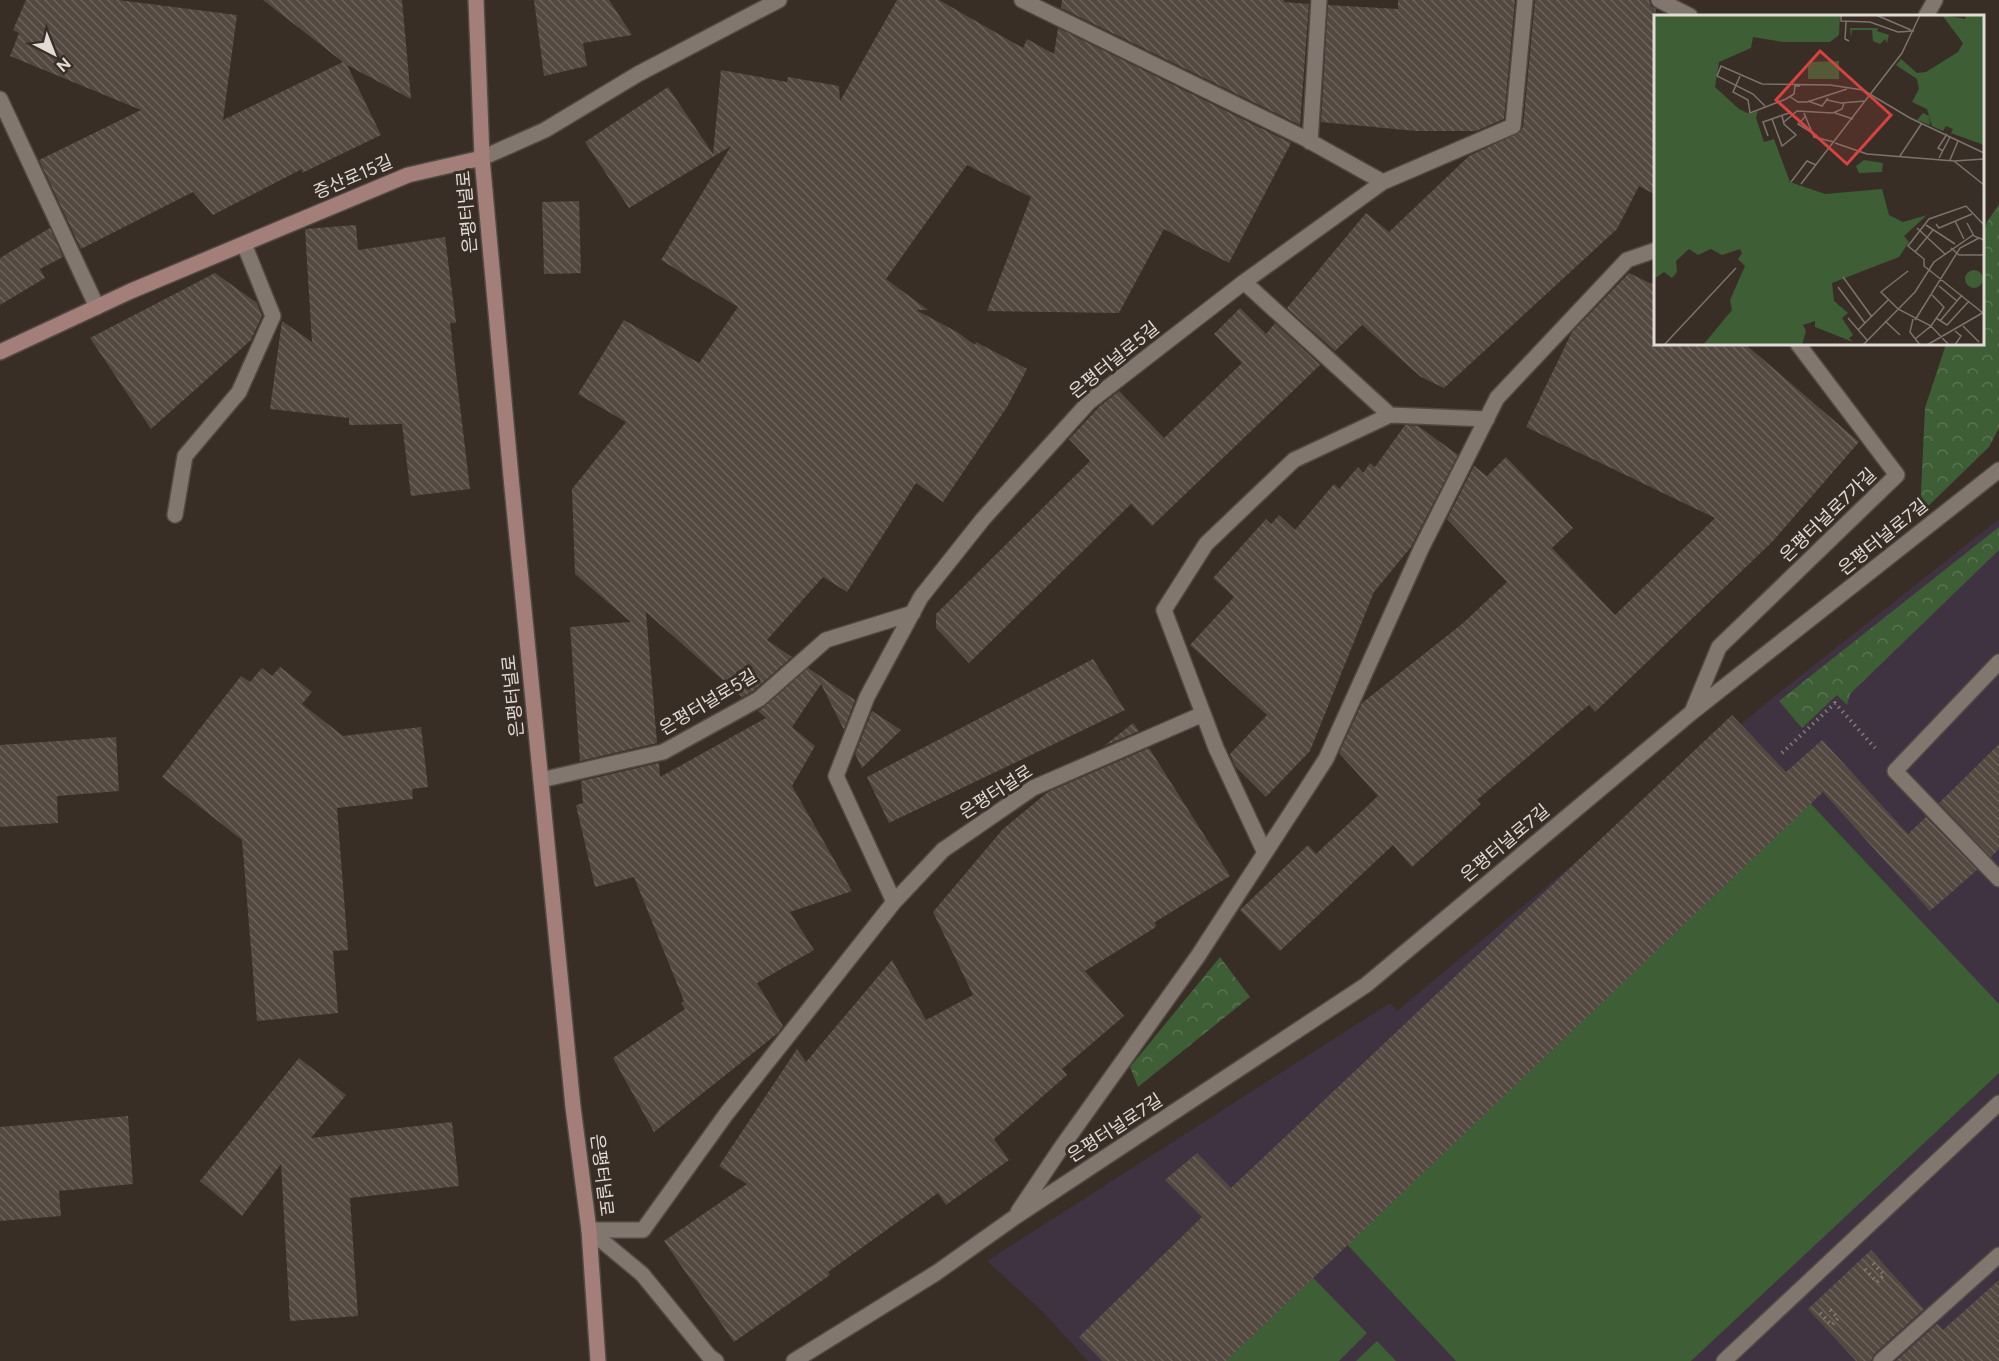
<svg xmlns="http://www.w3.org/2000/svg" width="1999" height="1361" font-family="Figtree,'Noto Sans KR',sans-serif">
<defs>
<pattern id="forest-crowns" width="20" height="18" patternUnits="userSpaceOnUse" patternTransform="scale(1.5)"><rect width="20" height="18" fill="#3e5e35"/><path d="M2 6a3 3 0 1 1 6 0M12 15a3 3 0 1 1 6 0" fill="none" stroke="#5a7452"/></pattern>
<pattern id="building-back-hatch" width="6" height="6" patternUnits="userSpaceOnUse" patternTransform="scale(1.5)"><rect width="6" height="6" fill="#544941"/><path d="M-1 5l2 2M0 0l6 6M5-1l2 2" fill="none" stroke="#6c635c"/></pattern>
</defs>
<rect width="100%" height="100%" fill="#382e26"/>
<!-- education -->
<path fill="#403341" d="M 1999,519 L 1999,1361 L 1088,1361 L 1042,1311 L 987,1261 L 1390,1003 L 1397,1011 L 1775,696 Z"/>
<!-- forest -->
<path fill="url(#forest-crowns)" d="M 1999,204 L 1999,428 L 1989,447 L 1920,514 L 1925,408 L 1946,344 L 1982,344 L 1983,236 L 1987,222 Z
M 1999,527 L 1999,550 L 1850,694 L 1847,705 L 1837,695 L 1802,728 L 1779,701 Z
M 1220,957 L 1250,997 L 1138,1087 L 1130,1067 Z"/>
<!-- park -->
<path fill="#3e5e35" d="M 1780,771 L 1999,1004 L 1999,1073 L 1691,1361 L 1456,1361 L 1313,1208 Z
M 1250,1213 L 1367,1333 L 1339,1361 L 1227,1361 L 1164,1298 Z
M 1377,1341 L 1396,1361 L 1356,1361 Z"/>
<!-- building -->
<path fill="url(#building-back-hatch)" d="M 26,0 L 118,0 L 237,15 L 223,120 L 343,62 L 263,0 L 402,0 L 411,99 L 347,65 L 381,135 L 302,173 L 302,169 L 213,215 L 193,192 L 81,249 L 39,160 L 141,110 L 10,56 L 19,33 L 13,30 Z
M 534,0 L 609,0 L 632,35 L 583,43 L 587,66 L 544,76 Z
M 897,0 L 939,0 L 1023,48 L 1027,39 L 1054,54 L 1058,28 L 1291,143 L 1229,263 L 1164,229 L 1119,313 L 987,311 L 1031,197 L 967,165 L 886,279 L 928,310 L 916,310 L 957,332 L 975,345 L 976,342 L 1027,369 L 1007,407 L 943,502 L 916,483 L 847,592 L 823,577 L 767,640 L 792,657 L 753,691 L 742,697 L 646,612 L 657,743 L 580,761 L 570,627 L 631,622 L 575,574 L 572,489 L 626,422 L 578,394 L 624,320 L 699,363 L 738,307 L 661,260 L 731,146 L 629,208 L 585,142 L 668,87 L 713,154 L 721,70 L 787,82 L 788,77 L 839,86 L 840,101 Z
M 1062,0 L 1284,0 L 1284,2 L 1309,4 L 1300,125 L 1061,8 Z
M 1398,0 L 1515,0 L 1504,119 L 1476,131 L 1416,131 L 1321,122 L 1328,5 L 1398,9 Z
M 1535,0 L 1649,0 L 1651,6 L 1656,9 L 1656,195 L 1639,186 L 1617,229 L 1444,388 L 1421,377 L 1362,325 L 1335,351 L 1287,308 L 1366,213 L 1389,232 L 1469,156 L 1520,132 L 1523,127 Z
M 579,201 L 581,273 L 544,274 L 542,202 Z
M 356,225 L 358,250 L 445,237 L 456,323 L 450,323 L 470,489 L 411,496 L 402,424 L 349,425 L 349,418 L 270,409 L 282,321 L 312,342 L 305,229 Z
M 50,228 L 63,257 L 40,269 L 45,278 L 0,305 L 0,258 Z
M 215,273 L 257,303 L 262,316 L 251,340 L 151,429 L 90,338 Z
M 1629,273 L 1656,286 L 1656,344 L 1745,344 L 1859,442 L 1773,541 L 1595,712 L 1589,705 L 1477,800 L 1481,804 L 1412,867 L 1393,845 L 1280,951 L 1240,910 L 1308,845 L 1316,854 L 1378,796 L 1339,753 L 1362,703 L 1462,624 L 1507,582 L 1447,519 L 1474,466 L 1487,476 L 1506,457 L 1573,528 L 1552,548 L 1615,615 L 1715,518 L 1526,427 L 1572,332 Z
M 1240,308 L 1266,334 L 1275,323 L 1320,365 L 1152,526 L 1131,504 L 969,663 L 936,628 L 936,614 L 1090,461 L 1069,439 L 1100,406 L 1119,391 L 1164,438 L 1242,363 L 1214,334 Z
M 1405,425 L 1418,426 L 1458,455 L 1411,547 L 1374,592 L 1310,751 L 1266,797 L 1235,766 L 1230,754 L 1267,715 L 1190,645 L 1234,597 L 1213,578 L 1266,519 L 1271,524 L 1279,515 L 1295,530 L 1334,484 L 1339,489 L 1358,467 L 1363,473 L 1370,463 L 1375,467 Z
M 1093,659 L 1125,710 L 889,823 L 867,777 Z
M 280,667 L 312,692 L 302,704 L 343,736 L 421,727 L 428,787 L 412,789 L 413,799 L 337,808 L 348,950 L 333,951 L 338,1013 L 257,1021 L 242,840 L 162,777 L 241,676 L 250,682 L 262,668 L 272,676 Z
M 808,668 L 855,700 L 844,730 L 821,684 L 792,727 L 815,746 L 792,786 L 852,891 L 790,912 L 814,950 L 757,983 L 783,1026 L 778,1033 L 654,1132 L 613,1058 L 685,1009 L 681,1003 L 684,1001 L 634,877 L 595,887 L 576,805 L 583,803 L 581,781 L 659,763 L 660,777 L 766,718 L 758,711 L 765,706 Z
M 872,711 L 901,730 L 862,768 L 855,754 Z
M 1732,715 L 1786,772 L 1822,740 L 1908,834 L 1926,817 L 1977,870 L 1930,911 L 1823,792 L 1226,1361 L 1102,1361 L 1079,1337 L 1202,1217 L 1165,1180 L 1197,1153 L 1231,1188 Z
M 1133,723 L 1139,731 L 1104,746 Z
M 116,737 L 119,791 L 57,796 L 58,823 L 0,827 L 0,745 Z
M 1999,744 L 1999,849 L 1991,857 L 1939,803 Z
M 1149,748 L 1230,876 L 1155,922 L 1156,927 L 1085,971 L 1124,1016 L 1062,1069 L 1067,1075 L 994,1139 L 1009,1160 L 946,1205 L 938,1193 L 828,1272 L 830,1275 L 734,1342 L 664,1241 L 747,1184 L 719,1166 L 797,1049 L 806,1062 L 892,960 L 926,1020 L 973,995 L 933,912 L 1003,829 L 1048,792 Z
M 299,1058 L 346,1095 L 311,1138 L 452,1122 L 459,1186 L 350,1198 L 358,1316 L 290,1321 L 281,1164 L 242,1216 L 200,1181 Z
M 128,1116 L 133,1184 L 59,1191 L 61,1216 L 0,1221 L 0,1127 Z
M 1871,1250 L 1924,1309 L 1874,1354 L 1871,1361 L 1856,1361 L 1808,1309 Z
M 1999,1280 L 1999,1361 L 1896,1361 L 1937,1324 L 1943,1330 Z"/>
<g fill="none" stroke-linecap="round" stroke-linejoin="round">
<!-- lane casing -->
<g stroke="#514943" stroke-width="18">
<path id="lane" d="M 0,99 L 97,307
M 1999,662 L 1895,771 L 1999,879
M 589,1230 L 642,1274 L 709,1356 L 716,1361
M 1724,1361 L 1999,1103
M 1881,1361 L 1999,1255"/>
</g>
<!-- street casing -->
<g stroke="#514943" stroke-width="18">
<path id="street" d="M 1022,0 L 1304,138 L 1383,182
M 1659,0 L 1690,16
M 1926,16 L 1935,0
M 1310,142 L 1319,0
M 482,158 L 545,130 L 638,74 L 779,0
M 1244,282 L 1390,415
M 175,515 L 185,456 L 239,392 L 273,316 L 244,244
M 1692,712 L 1719,647 L 1897,475 L 1798,344
M 541,780 L 663,752 L 759,699 L 826,640 L 913,613
M 1265,853 L 1216,748 L 1164,610 L 1206,544 L 1294,460 L 1390,415 L 1487,419
M 894,902 L 836,776 L 867,697 L 921,597 L 983,519 L 1089,402 L 1244,282 L 1383,182 L 1513,126 L 1525,0
M 1018,1212 L 1063,1145 L 1198,956 L 1326,759 L 1421,549 L 1497,398 L 1627,260 L 1656,250
M 589,1230 L 643,1230 L 727,1113 L 894,902 L 943,850 L 1033,788 L 1203,714
M 794,1361 L 936,1273 L 1015,1217 L 1366,985 L 1691,713 L 1999,470"/>
</g>
<!-- secondary casing -->
<g stroke="#514943" stroke-width="18">
<path id="secondary" d="M 476,0 L 482,158 L 511,477 L 573,1107 L 589,1230 L 598,1361
M 0,352 L 131,291 L 408,175 L 482,158"/>
</g>
<!-- path -->
<path stroke="#857d77" stroke-width="4" stroke-dasharray="1.5 4.5" stroke-linecap="butt" d="M 1782,753 L 1835,703 L 1875,748
M 1865,1269 L 1877,1282 L 1884,1275 L 1873,1263
M 1820,1313 L 1832,1325 L 1838,1318 L 1828,1308"/>
<!-- lane -->
<use href="#lane" stroke="#82776e" stroke-width="15"/>
<!-- street -->
<use href="#street" stroke="#82776e" stroke-width="15"/>
<!-- secondary -->
<use href="#secondary" stroke="#a47e78" stroke-width="15"/>
</g>
<g text-anchor="middle" stroke-width="6" stroke-linejoin="round" paint-order="stroke">
<!-- street labels -->
<g font-size="18" fill="#e1dbd6" stroke="#382e26">
<text transform="translate(353 177) rotate(-23)" y="6">증산로15길</text>
<text transform="translate(467 212) rotate(-95)" y="6">은평터널로</text>
<text transform="translate(1114 360) rotate(-39)" y="6">은평터널로5길</text>
<text transform="translate(1828 515) rotate(-44)" y="6">은평터널로7가길</text>
<text transform="translate(1883 537) rotate(-39)" y="6">은평터널로7길</text>
<text transform="translate(513 696) rotate(-96)" y="6">은평터널로</text>
<text transform="translate(708 702) rotate(-31)" y="6">은평터널로5길</text>
<text transform="translate(996 792) rotate(-33)" y="6">은평터널로</text>
<text transform="translate(1505 843) rotate(-40)" y="6">은평터널로7길</text>
<text transform="translate(1115 1128) rotate(-33)" y="6">은평터널로7길</text>
<text transform="translate(602 1175) rotate(83)" y="6">은평터널로</text>
</g>
</g>
<!-- overview -->
<g transform="translate(1654 15)">
<rect width="330" height="330" fill="#382e26"/>
<path d="M 0,0 L 186,0 L 185,20 L 176,27 L 129,27 L 99,22 L 97,33 L 65,47 L 61,72 L 85,94 L 96,99 L 104,96 L 102,103 L 110,127 L 120,124 L 136,167 L 171,179 L 228,174 L 235,200 L 249,207 L 273,200 L 250,221 L 255,227 L 245,242 L 178,268 L 180,286 L 194,298 L 188,303 L 199,320 L 195,323 L 199,327 L 161,312 L 161,306 L 149,310 L 152,316 L 148,330 L 49,330 L 78,295 L 76,285 L 91,251 L 84,244 L 88,238 L 86,234 L 68,240 L 57,234 L 44,240 L 35,234 L 22,246 L 23,257 L 18,263 L 10,257 L 0,264 ZM 196,13 L 224,13 L 223,16 L 235,20 L 233,28 L 231,24 L 226,29 L 219,26 L 218,15 L 198,15 L 197,22 Z" fill="#3e5e35"/>
<path d="M 288,0 L 311,4 L 312,0 L 330,0 L 330,130 L 297,118 L 299,114 L 292,111 L 289,116 L 278,111 L 275,101 L 276,110 L 263,105 L 269,98 L 275,101 L 273,94 L 258,87 L 265,74 L 263,64 L 242,50 L 247,44 L 263,58 L 272,57 L 304,37 L 309,28 ZM 185,46 L 185,64 L 154,64 L 154,47 ZM 210,145 L 229,148 L 228,157 L 205,158 L 202,151 ZM311 264a9 9 0 1 1 18 0a9 9 0 1 1-18 0Z" fill="#3e5e35"/>
<path fill="none" stroke="#7c736c" stroke-width="1.5" d="M 187,0 L 187,6 L 216,7 L 244,17 L 260,16M 222,0 L 257,15M 192,7 L 191,24 L 195,26M 86,61 L 79,77 L 94,85 L 96,98 L 132,84 L 140,79 L 141,71 L 146,71M 135,81 L 144,87 L 153,87 L 193,74M 173,85 L 187,88 L 211,86M 154,86 L 168,91 L 174,83M 111,91 L 99,79 L 63,61 L 67,51 L 108,69 L 176,70 L 209,75 L 256,103 L 330,138M 150,98 L 160,122 L 180,127M 181,98 L 199,104M 151,102 L 144,109 L 157,117M 118,104 L 128,131 L 142,120 L 130,109 L 128,101M 130,107 L 143,96 L 179,98 L 188,94 L 190,88M 114,121 L 109,107 L 135,98M 181,128 L 213,139 L 300,146 L 330,170M 289,136 L 284,133 L 293,119M 246,141 L 268,108M 285,143 L 296,122M 296,145 L 304,126M 300,146 L 330,144M 137,167 L 153,146 L 162,150M 147,169 L 248,38 L 266,0M 301,206 L 310,224M 313,208 L 320,221 L 330,225M 282,209 L 285,213 L 318,199M 272,210 L 301,229M 263,213 L 291,239M 297,233 L 305,240 L 330,240M 261,237 L 279,215M 254,256 L 227,277 L 244,294 L 277,311 L 295,330M 189,262 L 218,302M 285,271 L 303,286M 184,272 L 211,308M 329,298 L 270,251 L 270,244 L 254,231 L 275,204 L 312,191 L 330,210M 194,303 L 213,325M 282,303 L 293,310 L 315,286M 259,304 L 256,317 L 266,330M 261,305 L 306,233 L 325,223M 231,306 L 246,320M 286,306 L 308,280M 309,311 L 325,327M 204,315 L 234,285M 301,316 L 307,321 L 301,330M 261,324 L 277,311 L 290,292 L 278,280M 10,330 L 82,253M 209,330 L 261,277 L 280,247 L 319,220M 273,330 L 330,297"/>
<path fill="#d84342" fill-opacity="0.15" stroke="#d84342" stroke-width="3" d="M 166,36 L 237,100 L 193,149 L 122,85 Z"/>
<rect width="330" height="330" fill="none" stroke="#e1dbd6" stroke-width="3"/>
</g>
<!-- north arrow -->
<g transform="translate(54 54) rotate(138)" stroke="#382e26" stroke-width="4.5" paint-order="stroke">
<path d="M0-4.5L10 22L0 15L-10 22Z" fill="#e1dbd6"/>
<text y="-9" font-size="16" font-weight="bold" text-anchor="middle" fill="#e1dbd6">N</text>
</g>
</svg>
